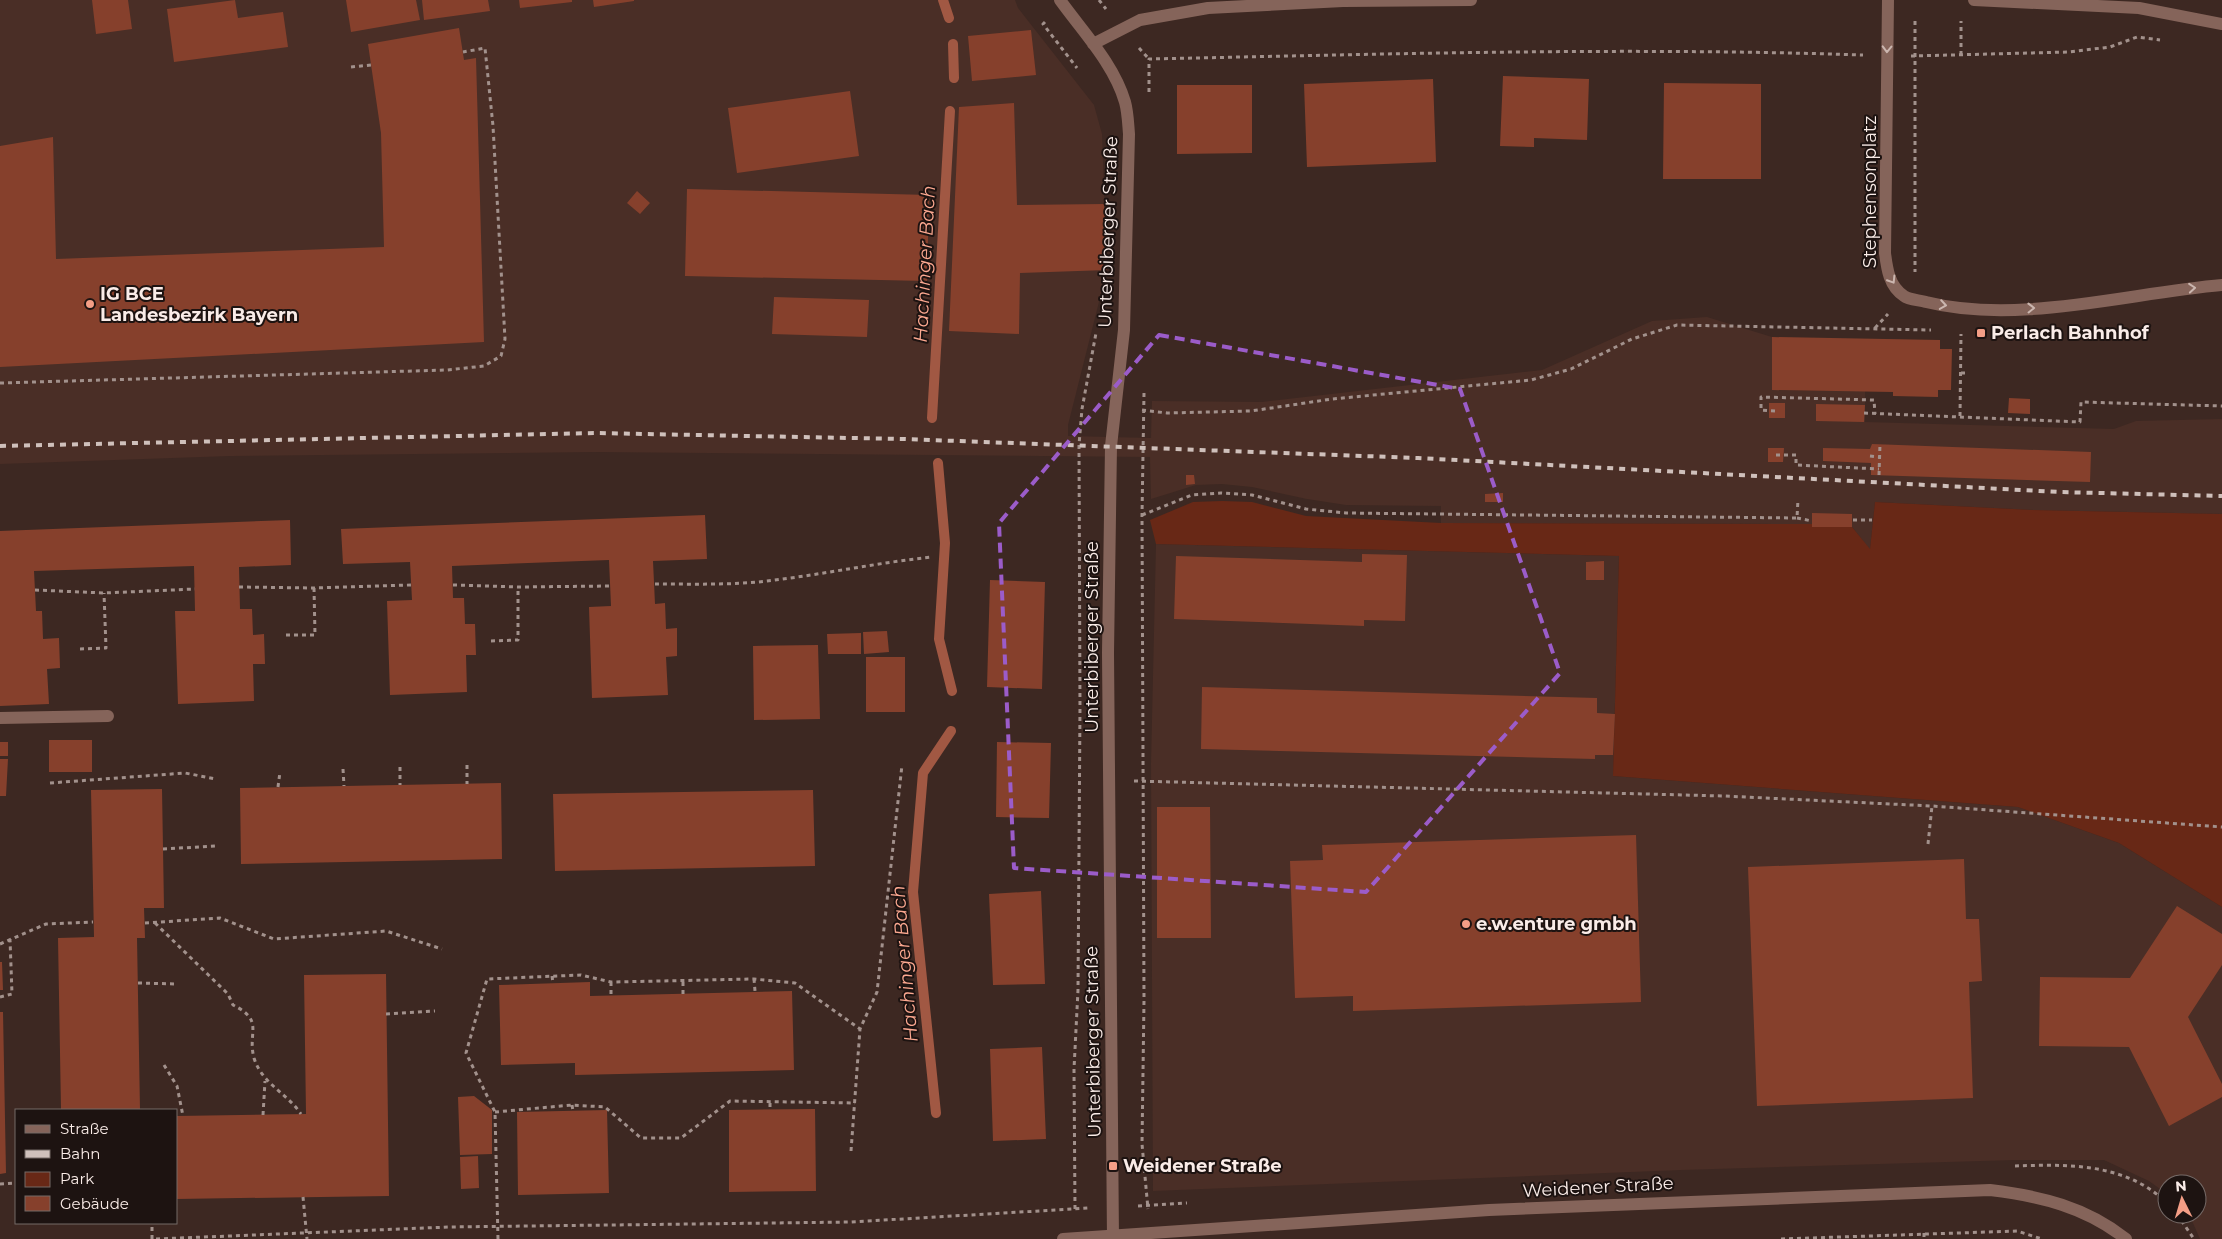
<svg xmlns="http://www.w3.org/2000/svg" width="2222" height="1239" font-family="Montserrat,sans-serif">
<rect width="100%" height="100%" fill="#3d2822"/>
<!-- built -->
<path fill="#4a2e26" d="M 0,0 L 1015,0 L 1018,8 L 1094,105 L 1102,134 L 1107,270 L 1068,425 L 1068,436 L 1151,438 L 1152,401 L 1262,402 L 1542,370 L 1652,321 L 1707,317 L 1772,337 L 1772,390 L 1865,391 L 1865,422 L 2114,429 L 2136,421 L 2222,419 L 2222,514 L 2033,510 L 1875,502 L 1870,550 L 1852,527 L 1812,527 L 1811,524 L 1441,523 L 1441,506 L 1346,505 L 1307,499 L 1252,487 L 1222,484 L 1196,485 L 1151,499 L 1150,457 L 595,452 L 230,456 L 0,464 Z
M 1156,544 L 1619,556 L 1613,776 L 2018,807 L 2119,843 L 2222,907 L 2222,1239 L 2200,1239 L 2189,1214 L 2197,1214 L 2197,1184 L 2167,1184 L 2167,1194 L 2149,1181 L 2104,1160 L 2015,1160 L 1681,1170 L 1153,1191 L 1151,764 Z"/>
<!-- green -->
<path fill="#682816" d="M 1222,501 L 1252,502 L 1306,516 L 1441,523 L 1812,524 L 1812,527 L 1852,527 L 1870,549 L 1875,502 L 2033,510 L 2222,514 L 2222,907 L 2119,843 L 2018,807 L 1613,776 L 1619,556 L 1156,544 L 1150,520 L 1193,502 Z"/>
<g fill="none" stroke-linecap="round" stroke-linejoin="round">
<!-- stream -->
<path stroke="#a15843" stroke-width="10" d="M 943,0 L 949,18
M 953,44 L 954,78
M 932,418 L 950,111
M 938,463 L 945,543 L 939,639 L 952,691
M 936,1113 L 913,892 L 923,773 L 951,731"/>
</g>
<!-- building -->
<path fill="#86402c" d="M 92,0 L 128,0 L 132,29 L 96,34 Z
M 235,0 L 238,18 L 283,12 L 288,47 L 174,62 L 167,9 Z
M 346,0 L 416,0 L 420,20 L 351,32 Z
M 422,0 L 488,0 L 490,11 L 424,20 Z
M 519,0 L 572,0 L 572,2 L 520,8 Z
M 593,0 L 634,0 L 634,1 L 594,7 Z
M 459,28 L 464,60 L 476,58 L 484,342 L 0,367 L 0,146 L 53,137 L 56,259 L 384,247 L 381,133 L 368,44 Z
M 1031,30 L 1036,75 L 972,81 L 968,36 Z
M 1503,76 L 1589,79 L 1587,140 L 1534,138 L 1534,147 L 1500,146 Z
M 1433,79 L 1436,162 L 1307,167 L 1304,84 Z
M 1664,83 L 1761,84 L 1761,179 L 1663,179 Z
M 1177,85 L 1252,85 L 1252,153 L 1177,154 Z
M 850,91 L 859,156 L 737,173 L 728,108 Z
M 1014,103 L 1017,205 L 1104,204 L 1107,270 L 1020,273 L 1019,334 L 949,331 L 959,107 Z
M 687,189 L 929,195 L 927,281 L 685,276 Z
M 637,191 L 650,203 L 640,214 L 627,203 Z
M 774,297 L 869,300 L 867,337 L 772,334 Z
M 1772,337 L 1940,340 L 1940,349 L 1952,349 L 1951,390 L 1938,390 L 1938,397 L 1893,396 L 1893,392 L 1772,390 Z
M 2009,398 L 2030,399 L 2030,414 L 2008,413 Z
M 1769,403 L 1785,403 L 1785,418 L 1769,418 Z
M 1816,404 L 1865,405 L 1864,422 L 1816,421 Z
M 1872,444 L 2091,452 L 2090,482 L 1871,475 L 1871,463 L 1823,461 L 1823,448 L 1870,449 Z
M 1768,448 L 1784,448 L 1783,462 L 1768,462 Z
M 1186,475 L 1194,475 L 1195,484 L 1186,485 Z
M 1503,493 L 1503,502 L 1485,502 L 1485,494 Z
M 1812,513 L 1852,514 L 1852,527 L 1812,527 Z
M 705,515 L 707,559 L 653,561 L 655,604 L 665,603 L 666,629 L 677,628 L 677,656 L 666,657 L 668,695 L 592,698 L 589,607 L 611,606 L 609,560 L 452,566 L 453,598 L 464,598 L 465,624 L 475,624 L 476,655 L 466,655 L 467,692 L 390,695 L 387,601 L 412,600 L 410,562 L 343,564 L 341,529 Z
M 290,520 L 291,565 L 239,567 L 240,609 L 252,609 L 253,635 L 264,634 L 265,664 L 253,664 L 254,701 L 178,704 L 175,611 L 195,611 L 194,566 L 34,571 L 36,611 L 42,611 L 43,639 L 59,638 L 60,668 L 47,669 L 49,704 L 0,706 L 0,531 Z
M 1362,554 L 1407,555 L 1405,621 L 1364,620 L 1364,626 L 1174,619 L 1176,556 L 1362,562 Z
M 1604,561 L 1604,580 L 1586,580 L 1586,562 Z
M 990,580 L 1045,582 L 1042,689 L 987,687 Z
M 887,631 L 889,652 L 864,654 L 863,632 Z
M 861,633 L 861,654 L 828,654 L 827,634 Z
M 818,645 L 820,719 L 754,720 L 753,646 Z
M 866,657 L 905,657 L 905,712 L 866,712 Z
M 1202,687 L 1597,698 L 1597,713 L 1615,714 L 1613,755 L 1595,755 L 1595,759 L 1201,749 Z
M 49,740 L 92,740 L 92,772 L 49,772 Z
M 0,742 L 8,742 L 8,756 L 0,756 Z
M 997,742 L 1051,743 L 1049,818 L 996,817 Z
M 0,759 L 8,759 L 6,796 L 0,796 Z
M 501,783 L 502,859 L 241,864 L 240,788 Z
M 162,789 L 164,908 L 144,908 L 145,938 L 137,938 L 140,1110 L 61,1110 L 58,938 L 94,937 L 91,790 Z
M 813,790 L 815,866 L 555,871 L 553,794 Z
M 1157,807 L 1210,807 L 1211,938 L 1157,938 Z
M 1636,835 L 1641,1002 L 1353,1011 L 1353,996 L 1295,998 L 1290,861 L 1323,860 L 1322,845 Z
M 1964,859 L 1966,919 L 1979,919 L 1982,981 L 1969,982 L 1973,1098 L 1757,1106 L 1748,867 Z
M 1041,891 L 1045,984 L 993,985 L 989,894 Z
M 2177,906 L 2222,934 L 2222,965 L 2188,1017 L 2222,1084 L 2222,1097 L 2169,1126 L 2129,1047 L 2039,1046 L 2040,977 L 2130,978 Z
M 0,962 L 2,962 L 3,990 L 0,990 Z
M 386,974 L 389,1196 L 176,1199 L 176,1116 L 306,1114 L 304,975 Z
M 590,982 L 590,996 L 792,991 L 794,1070 L 575,1075 L 575,1063 L 501,1065 L 499,985 Z
M 0,1012 L 3,1012 L 6,1173 L 0,1174 Z
M 1042,1047 L 1046,1139 L 993,1141 L 990,1049 Z
M 474,1096 L 492,1110 L 492,1154 L 460,1155 L 458,1097 Z
M 815,1109 L 816,1191 L 729,1192 L 729,1110 Z
M 607,1110 L 609,1193 L 518,1195 L 517,1112 Z
M 478,1156 L 479,1188 L 461,1189 L 460,1157 Z"/>
<g fill="none" stroke-linecap="round" stroke-linejoin="round">
<!-- path -->
<path stroke="#a2918c" stroke-width="3" stroke-dasharray="4 4" stroke-linecap="butt" d="M 1099,0 L 1106,9
M 1915,21 L 1915,272
M 1045,22 L 1043,24 L 1077,68
M 1139,48 L 1149,59
M 1961,55 L 1961,21
M 1911,56 L 2069,52 L 2110,47 L 2137,37 L 2160,40
M 351,67 L 371,65
M 1149,92 L 1149,59 C 1387,54 1625,47 1863,55
M 1875,328 L 1888,314
M 1961,373 L 1969,373
M 0,383 L 447,370 L 484,366 L 501,356 L 505,339 L 493,126 L 485,48 L 463,52
M 1144,393 L 1142,515 L 1144,1000 L 1142,1144 L 1148,1209
M 1142,410 L 1167,413 L 1251,411 L 1332,399 L 1531,380 L 1571,369 L 1632,339 L 1677,325 L 1931,330
M 1775,411 L 1761,410 L 1761,397 L 1874,400 L 1875,414
M 1864,413 L 2080,422 L 2081,402 L 2222,406
M 1960,416 L 1961,334
M 1776,455 L 1796,455 L 1796,465 L 1879,469
M 1870,456 L 1879,457
M 1879,475 L 1880,444
M 1142,515 L 1192,495 L 1221,493 L 1252,495 L 1306,509 L 1346,513 L 1797,518 L 1798,499
M 1797,518 L 1812,521
M 1853,520 L 1872,520
M 655,584 C 689,584 724,585 758,582 C 816,576 874,563 932,557
M 453,585 L 518,587 L 611,586
M 239,587 L 314,588 L 411,585
M 35,590 L 104,593 L 195,589
M 286,635 L 315,635 L 314,588
M 491,641 L 518,640 L 518,587
M 80,649 L 106,648 L 104,593
M 467,765 L 467,784
M 400,767 L 400,785
M 343,769 L 344,786
M 1134,781 L 1724,796 L 1932,806 L 2222,827
M 50,783 L 185,773 L 216,779
M 278,787 L 280,772
M 1928,844 L 1932,806
M 163,849 L 216,846
M 145,923 L 220,918 L 274,939 L 386,931 L 442,949
M 155,923 L 228,994 L 233,1005 C 265,1021 247,1032 254,1058 C 262,1084 287,1093 301,1114
M 0,944 L 46,924 L 93,922
M 552,976 L 553,983
M 754,979 L 755,991
M 611,982 L 611,995
M 683,982 L 683,994
M 138,983 L 178,984
M 0,997 L 12,994 L 10,939
M 386,1014 L 435,1011
M 164,1065 L 177,1086 L 183,1116
M 770,1103 L 770,1110
M 572,1105 L 573,1111
M 495,1112 L 572,1105 L 605,1107 L 641,1138 L 681,1138 L 730,1101 L 855,1103
M 263,1115 L 265,1081
M 851,1151 L 860,1029 L 877,992 L 902,765
M 2015,1166 C 2068,1164 2126,1163 2167,1203
M 0,1184 L 16,1183
M 303,1197 L 307,1239
M 1138,1206 L 1187,1203
M 1075,1209 L 1074,1069 L 1078,990 L 1080,708 L 1079,445 L 1082,409 L 1096,333
M 2177,1214 L 2194,1239
M 1924,1233 L 1924,1239
M 152,1239 L 152,1223
M 156,1239 L 449,1227 L 851,1222 L 1089,1208
M 498,1239 L 495,1112 L 466,1053 L 487,979 L 581,975 L 611,982 L 754,979 L 795,983 L 860,1029
M 1781,1239 L 2017,1231 L 2042,1239"/>
<!-- minor -->
<path stroke="#85645a" stroke-width="12" d="M 1060,0 C 1083,32 1114,64 1125,102 C 1128,113 1128,123 1129,134 L 1124,330 L 1111,446 L 1108,653 L 1113,1239
M 1888,0 L 1885,253 C 1887,269 1889,286 1904,296 C 1909,300 1920,300 1926,302 C 2019,325 2128,293 2222,285
M 1974,0 L 2139,8 L 2222,24
M 1093,44 L 1140,20 L 1208,8 L 1343,1 L 1471,0
M 0,718 L 108,716
M 1063,1239 L 1489,1210 L 1990,1190 C 2040,1196 2086,1207 2126,1239"/>
<!-- rail -->
<path stroke="#cfc0bb" stroke-width="4" stroke-dasharray="6 6" stroke-linecap="butt" d="M 0,446 L 594,433 L 903,439 L 1418,458 L 2059,492 L 2222,496"/>
</g>
<!-- one-way arrows -->
<defs><path id="oneway-chevron" d="M-2-3.5L2.5 0L-2 3.5" fill="none" stroke-width="1.6" stroke-linecap="round" stroke-linejoin="round" transform="scale(1.25)"/></defs>
<g stroke="#cbb6af">
<use href="#oneway-chevron" transform="translate(1887 49) rotate(91)"/>
<use href="#oneway-chevron" transform="translate(1892 280) rotate(58)"/>
<use href="#oneway-chevron" transform="translate(2192 288) rotate(-5)"/>
<use href="#oneway-chevron" transform="translate(1943 305) rotate(9)"/>
<use href="#oneway-chevron" transform="translate(2031 308) rotate(-1)"/>
</g>
<!-- marked area -->
<path fill="none" stroke="#9b5cc9" stroke-width="4" stroke-dasharray="10 6" stroke-linejoin="round" d="M 1159,335 L 1460,389 L 1560,673 L 1366,892 L 1014,868 L 999,523 Z"/>
<!-- markers -->
<g fill="#f49e86" stroke="#1d1311" stroke-width="2">
<circle cx="90" cy="304" r="5"/>
<rect x="1976" y="328" width="10" height="10" rx="2.5"/>
<circle cx="1466" cy="924" r="5"/>
<rect x="1108" y="1161" width="10" height="10" rx="2.5"/>
</g>
<g text-anchor="middle" stroke-width="4" stroke-linejoin="round" paint-order="stroke">
<!-- street labels -->
<g font-size="18" fill="#faece8" stroke="#1d1311">
<text transform="translate(1870 192) rotate(-90)" y="6">Stephensonplatz</text>
<text transform="translate(1108 232) rotate(-88)" y="6">Unterbiberger Straße</text>
<text transform="translate(1092 637) rotate(-90)" y="6">Unterbiberger Straße</text>
<text transform="translate(1093 1042) rotate(-91)" y="6">Unterbiberger Straße</text>
<text transform="translate(1598 1187) rotate(-3)" y="6">Weidener Straße</text>
</g>
<!-- poi labels -->
<g font-size="18" font-weight="bold" fill="#faece8" stroke="#1d1311" text-anchor="start">
<text x="100" y="300">IG BCE<tspan x="100" dy="21">Landesbezirk Bayern</tspan></text>
<text x="1991" y="339">Perlach Bahnhof</text>
<text x="1476" y="930">e.w.enture gmbh</text>
<text x="1123" y="1172">Weidener Straße</text>
</g>
<!-- water labels -->
<g font-size="19" font-style="italic" fill="#fda991" stroke="#1d1311">
<text transform="translate(924 264) rotate(-87)" y="7">Hachinger Bach</text>
<text transform="translate(904 964) rotate(-95)" y="7">Hachinger Bach</text>
</g>
</g>
<!-- legend -->
<rect x="15" y="1109" width="162" height="115" fill="#1d1311" stroke="#756a67"/>
<rect x="25" y="1125" width="25" height="8" fill="#85645a" stroke="#756a67"/>
<text x="60" y="1134" font-size="15" fill="#faece8">Straße</text>
<rect x="25" y="1150" width="25" height="8" fill="#cfc0bb" stroke="#756a67"/>
<text x="60" y="1159" font-size="15" fill="#faece8">Bahn</text>
<rect x="25" y="1172" width="25" height="15" fill="#682816" stroke="#756a67"/>
<text x="60" y="1184" font-size="15" fill="#faece8">Park</text>
<rect x="25" y="1196" width="25" height="15" fill="#86402c" stroke="#756a67"/>
<text x="60" y="1209" font-size="15" fill="#faece8">Gebäude</text>
<!-- north arrow -->
<g transform="translate(2182 1199) rotate(355)"><circle r="24" fill="#1d1311" stroke="#756a67"/>
<path d="M0-4L9 19L0 12L-9 19Z" fill="#f49e86"/>
<text y="-8" font-size="14" font-weight="bold" text-anchor="middle" fill="#faece8">N</text>
</g>
</svg>
